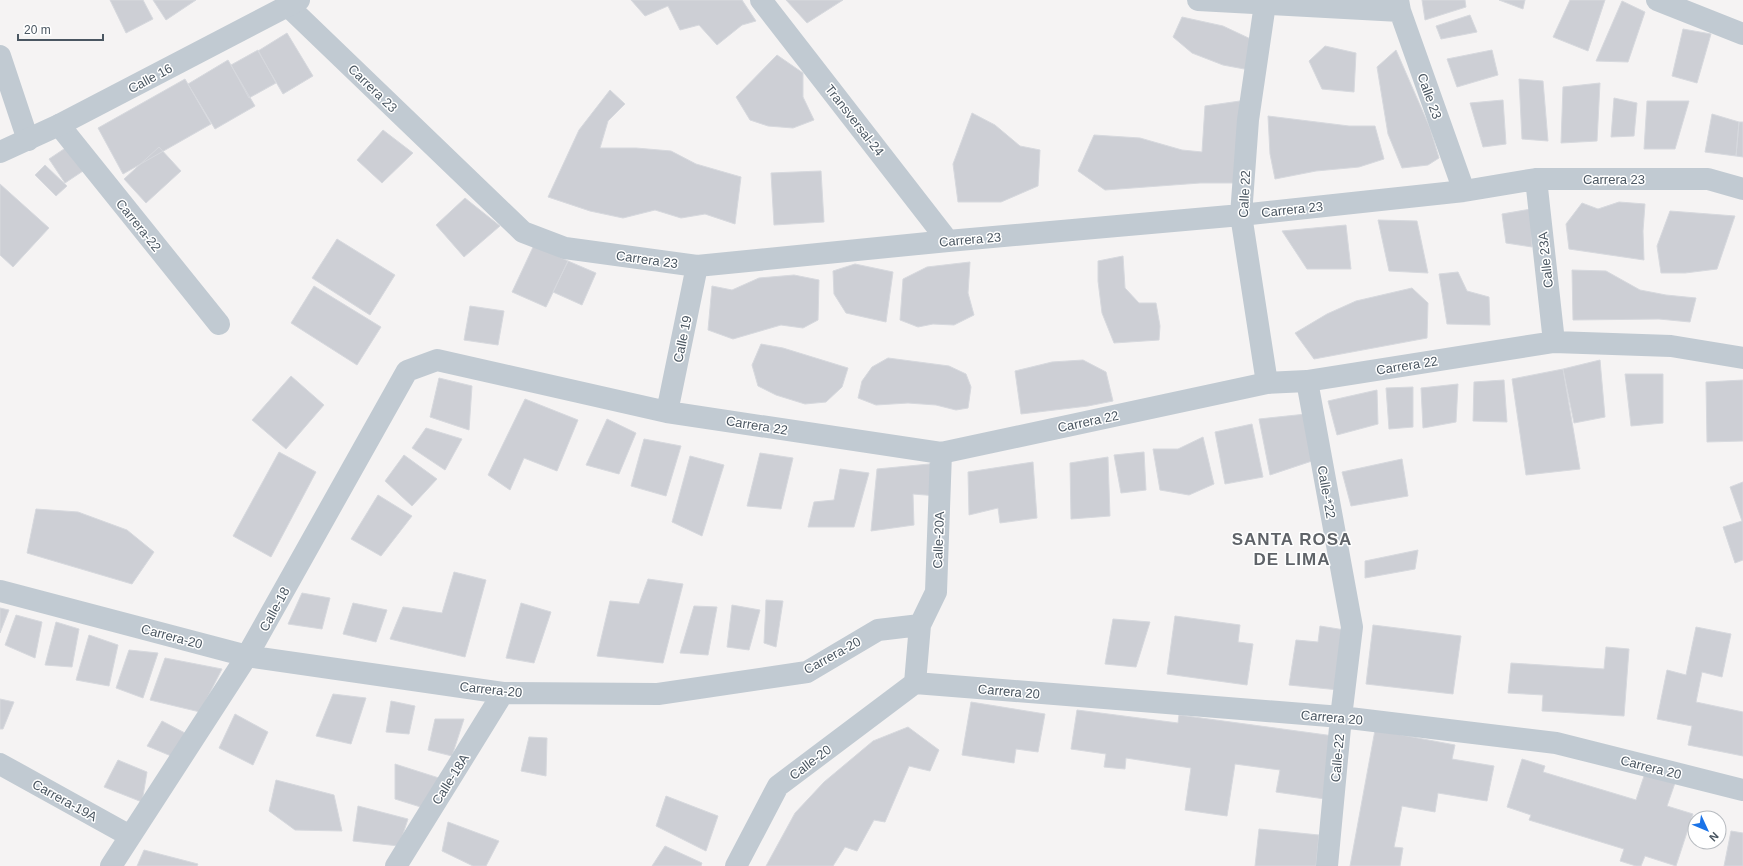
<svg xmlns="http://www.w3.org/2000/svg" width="1743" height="866" font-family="Helvetica,sans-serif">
<rect width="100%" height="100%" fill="#f5f3f3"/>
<!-- building -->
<path fill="#cdcfd5" stroke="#d7d9de" d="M 110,0 L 143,0 L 153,19 L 126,33 Z
M 153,0 L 196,0 L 166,20 Z
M 631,0 L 742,0 L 756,21 L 742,25 L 717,45 L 699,25 L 680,30 L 668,6 L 645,16 Z
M 786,0 L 843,0 L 807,23 Z
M 1422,0 L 1465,0 L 1466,7 L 1425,20 Z
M 1499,0 L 1525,0 L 1523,9 Z
M 1570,0 L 1605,0 L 1588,51 L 1553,37 Z
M 1622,1 L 1645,12 L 1628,62 L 1596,61 Z
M 1470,15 L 1477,32 L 1441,39 L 1436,26 Z
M 1182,17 L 1223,26 L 1257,42 L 1255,71 L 1223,65 L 1192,53 L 1173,37 Z
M 1683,29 L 1711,34 L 1697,83 L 1672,76 Z
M 287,33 L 313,76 L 283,94 L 258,51 Z
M 1325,46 L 1356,53 L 1354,92 L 1322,89 L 1309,61 Z
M 258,50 L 276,83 L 249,98 L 231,65 Z
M 1396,50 L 1430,128 L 1439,158 L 1428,165 L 1402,168 L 1388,134 L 1377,67 Z
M 1492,50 L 1498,75 L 1457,87 L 1447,59 Z
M 777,55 L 803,73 L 803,97 L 814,120 L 793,128 L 768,126 L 750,120 L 736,97 Z
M 228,60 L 255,106 L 215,129 L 188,84 Z
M 185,79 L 211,124 L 123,174 L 98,128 Z
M 1519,79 L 1543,81 L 1548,141 L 1522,139 Z
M 1600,83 L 1597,141 L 1561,143 L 1563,87 Z
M 610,90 L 625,104 L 608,121 L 600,148 L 636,148 L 671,151 L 696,164 L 741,177 L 735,224 L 705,214 L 681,218 L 655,210 L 623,218 L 590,211 L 548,197 L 579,130 Z
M 1614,98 L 1637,103 L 1634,136 L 1611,137 Z
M 1503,100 L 1506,144 L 1483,147 L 1470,103 Z
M 1240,101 L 1239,183 L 1200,183 L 1105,190 L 1078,171 L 1094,135 L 1140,138 L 1182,150 L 1202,152 L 1205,106 Z
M 1647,101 L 1689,101 L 1675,149 L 1644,149 Z
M 972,113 L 995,125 L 1020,146 L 1040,150 L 1038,186 L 1001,202 L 958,202 L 953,164 Z
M 1712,114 L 1739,122 L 1736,156 L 1705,152 Z
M 1268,116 L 1349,126 L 1375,126 L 1384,159 L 1359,167 L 1316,171 L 1275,179 L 1270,154 Z
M 1739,122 L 1743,122 L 1743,157 L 1736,156 Z
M 383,130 L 413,153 L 382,183 L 357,160 Z
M 70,145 L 86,169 L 65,183 L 49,159 Z
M 159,147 L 181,171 L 146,203 L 124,179 Z
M 45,165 L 67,186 L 56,196 L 35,175 Z
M 821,171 L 824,222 L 774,225 L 771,173 Z
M 0,184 L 49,228 L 13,267 L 0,255 Z
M 465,198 L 500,226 L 464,257 L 436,225 Z
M 1619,202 L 1645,204 L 1643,231 L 1644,260 L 1569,249 L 1566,224 L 1582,203 L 1598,209 Z
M 1531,209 L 1532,247 L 1506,243 L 1502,214 Z
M 1670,211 L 1735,216 L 1717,269 L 1685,273 L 1661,273 L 1657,246 Z
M 1378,220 L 1417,221 L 1428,273 L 1389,271 Z
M 1346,225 L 1351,269 L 1307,269 L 1282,231 Z
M 337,239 L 395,275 L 370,315 L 312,278 Z
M 534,245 L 568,261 L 546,307 L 512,292 Z
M 1123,256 L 1125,288 L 1139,303 L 1156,303 L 1160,326 L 1159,340 L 1114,343 L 1102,313 L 1098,281 L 1098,261 Z
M 568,261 L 596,273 L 582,305 L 553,292 Z
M 970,262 L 968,293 L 974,315 L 954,325 L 933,324 L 918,327 L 900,320 L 903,279 L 927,267 Z
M 855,264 L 893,272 L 886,322 L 846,313 L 834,294 L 833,271 Z
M 1572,270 L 1606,271 L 1640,290 L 1666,295 L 1696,298 L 1690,322 L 1659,319 L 1573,320 Z
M 1458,272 L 1467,291 L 1489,297 L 1490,325 L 1447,324 L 1439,274 Z
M 794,275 L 819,280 L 818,320 L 803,328 L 781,325 L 733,339 L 708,330 L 712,286 L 732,290 L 759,278 Z
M 314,286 L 381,327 L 357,365 L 291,323 Z
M 1412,288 L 1428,303 L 1427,338 L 1314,359 L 1295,333 L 1327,314 L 1356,301 Z
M 470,306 L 504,311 L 498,345 L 464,340 Z
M 761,344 L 783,348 L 848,368 L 842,387 L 826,402 L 805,404 L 776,395 L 758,386 L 752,365 Z
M 888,358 L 949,366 L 966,374 L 971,387 L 968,408 L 956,410 L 936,405 L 908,403 L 876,405 L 858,398 L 862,381 L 872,367 Z
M 1083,360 L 1106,372 L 1113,401 L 1088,406 L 1021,414 L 1015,371 L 1052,362 Z
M 1600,360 L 1605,417 L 1574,423 L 1563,369 Z
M 1563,369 L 1580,469 L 1526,475 L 1512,379 Z
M 1625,374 L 1663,374 L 1663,423 L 1631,426 Z
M 291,376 L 324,405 L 286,449 L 252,420 Z
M 439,378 L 472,386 L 469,430 L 430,417 Z
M 1504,380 L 1507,422 L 1473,421 L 1474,382 Z
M 1743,380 L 1743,441 L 1707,442 L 1706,382 Z
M 1458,384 L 1456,422 L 1423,428 L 1421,388 Z
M 1413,387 L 1413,427 L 1389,429 L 1386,388 Z
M 1377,390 L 1378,424 L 1337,435 L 1328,401 Z
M 525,399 L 578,420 L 557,471 L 524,458 L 510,490 L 488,475 Z
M 1306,414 L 1312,461 L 1270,475 L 1259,419 Z
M 607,419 L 636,433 L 619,474 L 586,465 Z
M 1252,424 L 1263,477 L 1225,484 L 1215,432 Z
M 426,428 L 462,439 L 445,470 L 412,448 Z
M 1203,437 L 1214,484 L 1189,495 L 1160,490 L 1153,449 L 1178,449 Z
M 644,439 L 681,446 L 666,496 L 631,486 Z
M 279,452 L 316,472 L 271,557 L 233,536 Z
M 1144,452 L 1146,490 L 1121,493 L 1114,455 Z
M 760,453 L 793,458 L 781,509 L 747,506 Z
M 404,455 L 437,479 L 412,506 L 385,481 Z
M 690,456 L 724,465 L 702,536 L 672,522 Z
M 1108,457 L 1110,516 L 1071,519 L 1070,463 Z
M 1402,459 L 1408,496 L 1351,506 L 1342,472 Z
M 1033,462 L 1037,518 L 1000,523 L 998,508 L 969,515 L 968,472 Z
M 940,463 L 938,496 L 913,494 L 914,525 L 871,531 L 877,469 Z
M 840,469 L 869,473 L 854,527 L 808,527 L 814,502 L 834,500 Z
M 1743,482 L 1743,560 L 1735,563 L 1723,527 L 1742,521 L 1730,487 Z
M 378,495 L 412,516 L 381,556 L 351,539 Z
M 36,509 L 78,512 L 127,530 L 154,552 L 132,584 L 27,553 Z
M 1418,550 L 1415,569 L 1365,578 L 1365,561 Z
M 454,572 L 486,580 L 465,657 L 390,639 L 403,607 L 442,613 Z
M 648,579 L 683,584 L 663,663 L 597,656 L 610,601 L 639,604 Z
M 302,593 L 330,598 L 322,629 L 288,624 Z
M 766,600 L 783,601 L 776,647 L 764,643 Z
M 353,603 L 387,610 L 376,642 L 343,634 Z
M 521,603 L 551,612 L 534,663 L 506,658 Z
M 732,605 L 760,610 L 749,650 L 727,647 Z
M 694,606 L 717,607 L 708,655 L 680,653 Z
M 0,608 L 9,610 L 0,633 Z
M 16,615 L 42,622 L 35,658 L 5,645 Z
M 1175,616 L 1240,625 L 1238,642 L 1253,644 L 1247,685 L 1167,674 Z
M 1113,619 L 1150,622 L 1136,667 L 1105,664 Z
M 56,622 L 79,629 L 72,667 L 45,665 Z
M 1373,625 L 1461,636 L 1453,694 L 1366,684 Z
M 1320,626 L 1357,632 L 1349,691 L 1289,685 L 1296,640 L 1318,642 Z
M 1696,627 L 1731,634 L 1722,677 L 1702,672 L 1696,702 L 1743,712 L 1743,756 L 1688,745 L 1692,726 L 1657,719 L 1667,670 L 1686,675 Z
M 89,635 L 118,645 L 109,686 L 76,680 Z
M 1606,647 L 1629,649 L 1624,716 L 1542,711 L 1543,695 L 1508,693 L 1511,663 L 1604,669 Z
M 129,650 L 158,653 L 143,698 L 116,688 Z
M 165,658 L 222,669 L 200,712 L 150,700 Z
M 333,694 L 366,698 L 351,744 L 316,736 Z
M 0,699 L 14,702 L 3,729 L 0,729 Z
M 391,701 L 415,706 L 409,734 L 386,732 Z
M 971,702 L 1045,714 L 1038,752 L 1016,749 L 1014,763 L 962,755 Z
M 1077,710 L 1178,723 L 1179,715 L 1334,736 L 1325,799 L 1276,792 L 1280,770 L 1235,764 L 1227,816 L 1185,810 L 1191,768 L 1126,758 L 1125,769 L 1104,767 L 1106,754 L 1071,749 Z
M 235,714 L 268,732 L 253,765 L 219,748 Z
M 435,719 L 464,719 L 452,756 L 428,750 Z
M 162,721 L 185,733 L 176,758 L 147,746 Z
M 908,727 L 939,750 L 930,771 L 909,766 L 885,822 L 874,820 L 857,851 L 845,847 L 833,866 L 766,866 L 795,813 L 824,782 L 873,741 Z
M 1375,730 L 1455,745 L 1452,759 L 1494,766 L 1487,801 L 1438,793 L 1435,812 L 1402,806 L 1394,847 L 1403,848 L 1400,866 L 1350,866 Z
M 529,737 L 547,738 L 546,776 L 521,771 Z
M 1522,759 L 1545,766 L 1543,772 L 1636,800 L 1645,773 L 1675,783 L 1667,806 L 1693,814 L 1676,866 L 1645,856 L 1641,866 L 1636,866 L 1620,861 L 1624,849 L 1529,820 L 1531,815 L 1507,807 Z
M 118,760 L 147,772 L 142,802 L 104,787 Z
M 395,764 L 442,779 L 427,809 L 395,799 Z
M 276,780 L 334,795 L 342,831 L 295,830 L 269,811 Z
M 666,796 L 718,816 L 706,851 L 656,826 Z
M 358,806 L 408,819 L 399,846 L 353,841 Z
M 448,822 L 499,841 L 486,866 L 473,866 L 442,851 Z
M 1259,829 L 1319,835 L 1316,866 L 1255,866 Z
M 1731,831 L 1743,833 L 1743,866 L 1724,866 Z
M 665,846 L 702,863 L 701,866 L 652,866 Z
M 144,850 L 198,864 L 197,866 L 137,866 Z"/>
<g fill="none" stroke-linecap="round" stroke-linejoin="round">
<!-- minor -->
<path stroke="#c1cad2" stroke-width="22" d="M 761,0 L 948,241
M 1198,0 L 1400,11
M 1398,0 L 1400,11 L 1464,191
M 1657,0 L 1743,34
M 1265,4 L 1248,120 L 1241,215 L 1267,383
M 288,6 L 523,232 L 565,248 L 697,266 L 948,241 L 1241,215 L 1464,191 L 1536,179 L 1708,179 L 1743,189
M 0,56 L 28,140
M 59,125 L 219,324
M 1536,179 L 1554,342
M 1307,381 L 1352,627 L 1341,717 L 1327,866
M 667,412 L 697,266
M 0,591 L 247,656 L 503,693 L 658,694 L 807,672 L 878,630 L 920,625
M 915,683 L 1341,717 L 1556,743 L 1743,790
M 915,683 L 920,625 L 936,592 L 941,453
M 0,764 L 130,836
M 111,866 L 247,656 L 407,371 L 437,360 L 667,412 L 941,453 L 1267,383 L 1307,381 L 1554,342 L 1671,346 L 1743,358
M 396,866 L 503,693
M 736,866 L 778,786 L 915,683"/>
<!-- tertiary -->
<path stroke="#c1cad2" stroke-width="22" d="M 0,152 L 59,125 L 299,0"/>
</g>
<g text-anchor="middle" stroke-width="3" stroke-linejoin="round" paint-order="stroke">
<!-- street labels -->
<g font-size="13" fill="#4a5661" stroke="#fff">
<text transform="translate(150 78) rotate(-28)" y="5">Calle 16</text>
<text transform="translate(373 88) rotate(44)" y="5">Carrera 23</text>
<text transform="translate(1430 96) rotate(70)" y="5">Calle 23</text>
<text transform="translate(855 120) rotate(52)" y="5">Transversal-24</text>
<text x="1614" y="184">Carrera 23</text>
<text transform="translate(1244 194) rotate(-87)" y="5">Calle 22</text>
<text transform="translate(1292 209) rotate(-6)" y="5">Carrera 23</text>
<text transform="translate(139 225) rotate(51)" y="5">Carrera-22</text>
<text transform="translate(970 239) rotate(-5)" y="5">Carrera 23</text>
<text transform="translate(647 259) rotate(8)" y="5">Carrera 23</text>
<text transform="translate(1545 260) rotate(-96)" y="5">Calle 23A</text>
<text transform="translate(682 339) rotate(-78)" y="5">Calle 19</text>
<text transform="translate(1407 365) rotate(-9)" y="5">Carrera 22</text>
<text transform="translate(1088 421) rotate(-12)" y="5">Carrera 22</text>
<text transform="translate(757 425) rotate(9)" y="5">Carrera 22</text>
<text transform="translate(1327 492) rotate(80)" y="5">Calle-*22</text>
<text transform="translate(938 540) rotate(-88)" y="5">Calle-20A</text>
<text transform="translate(274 609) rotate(-61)" y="5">Calle-18</text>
<text transform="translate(172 636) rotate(15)" y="5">Carrera-20</text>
<text transform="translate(832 655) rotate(-29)" y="5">Carrera-20</text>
<text transform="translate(491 689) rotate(6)" y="5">Carrera-20</text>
<text transform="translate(1009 691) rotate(5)" y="5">Carrera 20</text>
<text transform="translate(1332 717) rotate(5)" y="5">Carrera 20</text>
<text transform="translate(1337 758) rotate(-85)" y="5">Calle-22</text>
<text transform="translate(810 762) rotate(-37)" y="5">Calle-20</text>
<text transform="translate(1651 767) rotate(14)" y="5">Carrera 20</text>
<text transform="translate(450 779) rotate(-58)" y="5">Calle-18A</text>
<text transform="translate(65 800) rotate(29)" y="5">Carrera-19A</text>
</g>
<!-- district labels -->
<g font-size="17" font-weight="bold" letter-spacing="1" fill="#5f6368" stroke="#fff">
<text x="1292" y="545">SANTA ROSA<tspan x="1292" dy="20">DE LIMA</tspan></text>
</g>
</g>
<!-- north arrow -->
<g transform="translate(1707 830) rotate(134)"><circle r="19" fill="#ffffff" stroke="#b7bbc0"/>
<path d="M0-3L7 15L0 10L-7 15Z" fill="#1a73e8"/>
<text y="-6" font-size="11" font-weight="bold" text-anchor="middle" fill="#4a5661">N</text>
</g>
<!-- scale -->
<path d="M18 34v6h85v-6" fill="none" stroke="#4a5661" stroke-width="2"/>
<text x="24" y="34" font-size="12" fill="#4a5661" stroke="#ffffff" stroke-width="3" paint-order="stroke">20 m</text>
</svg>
